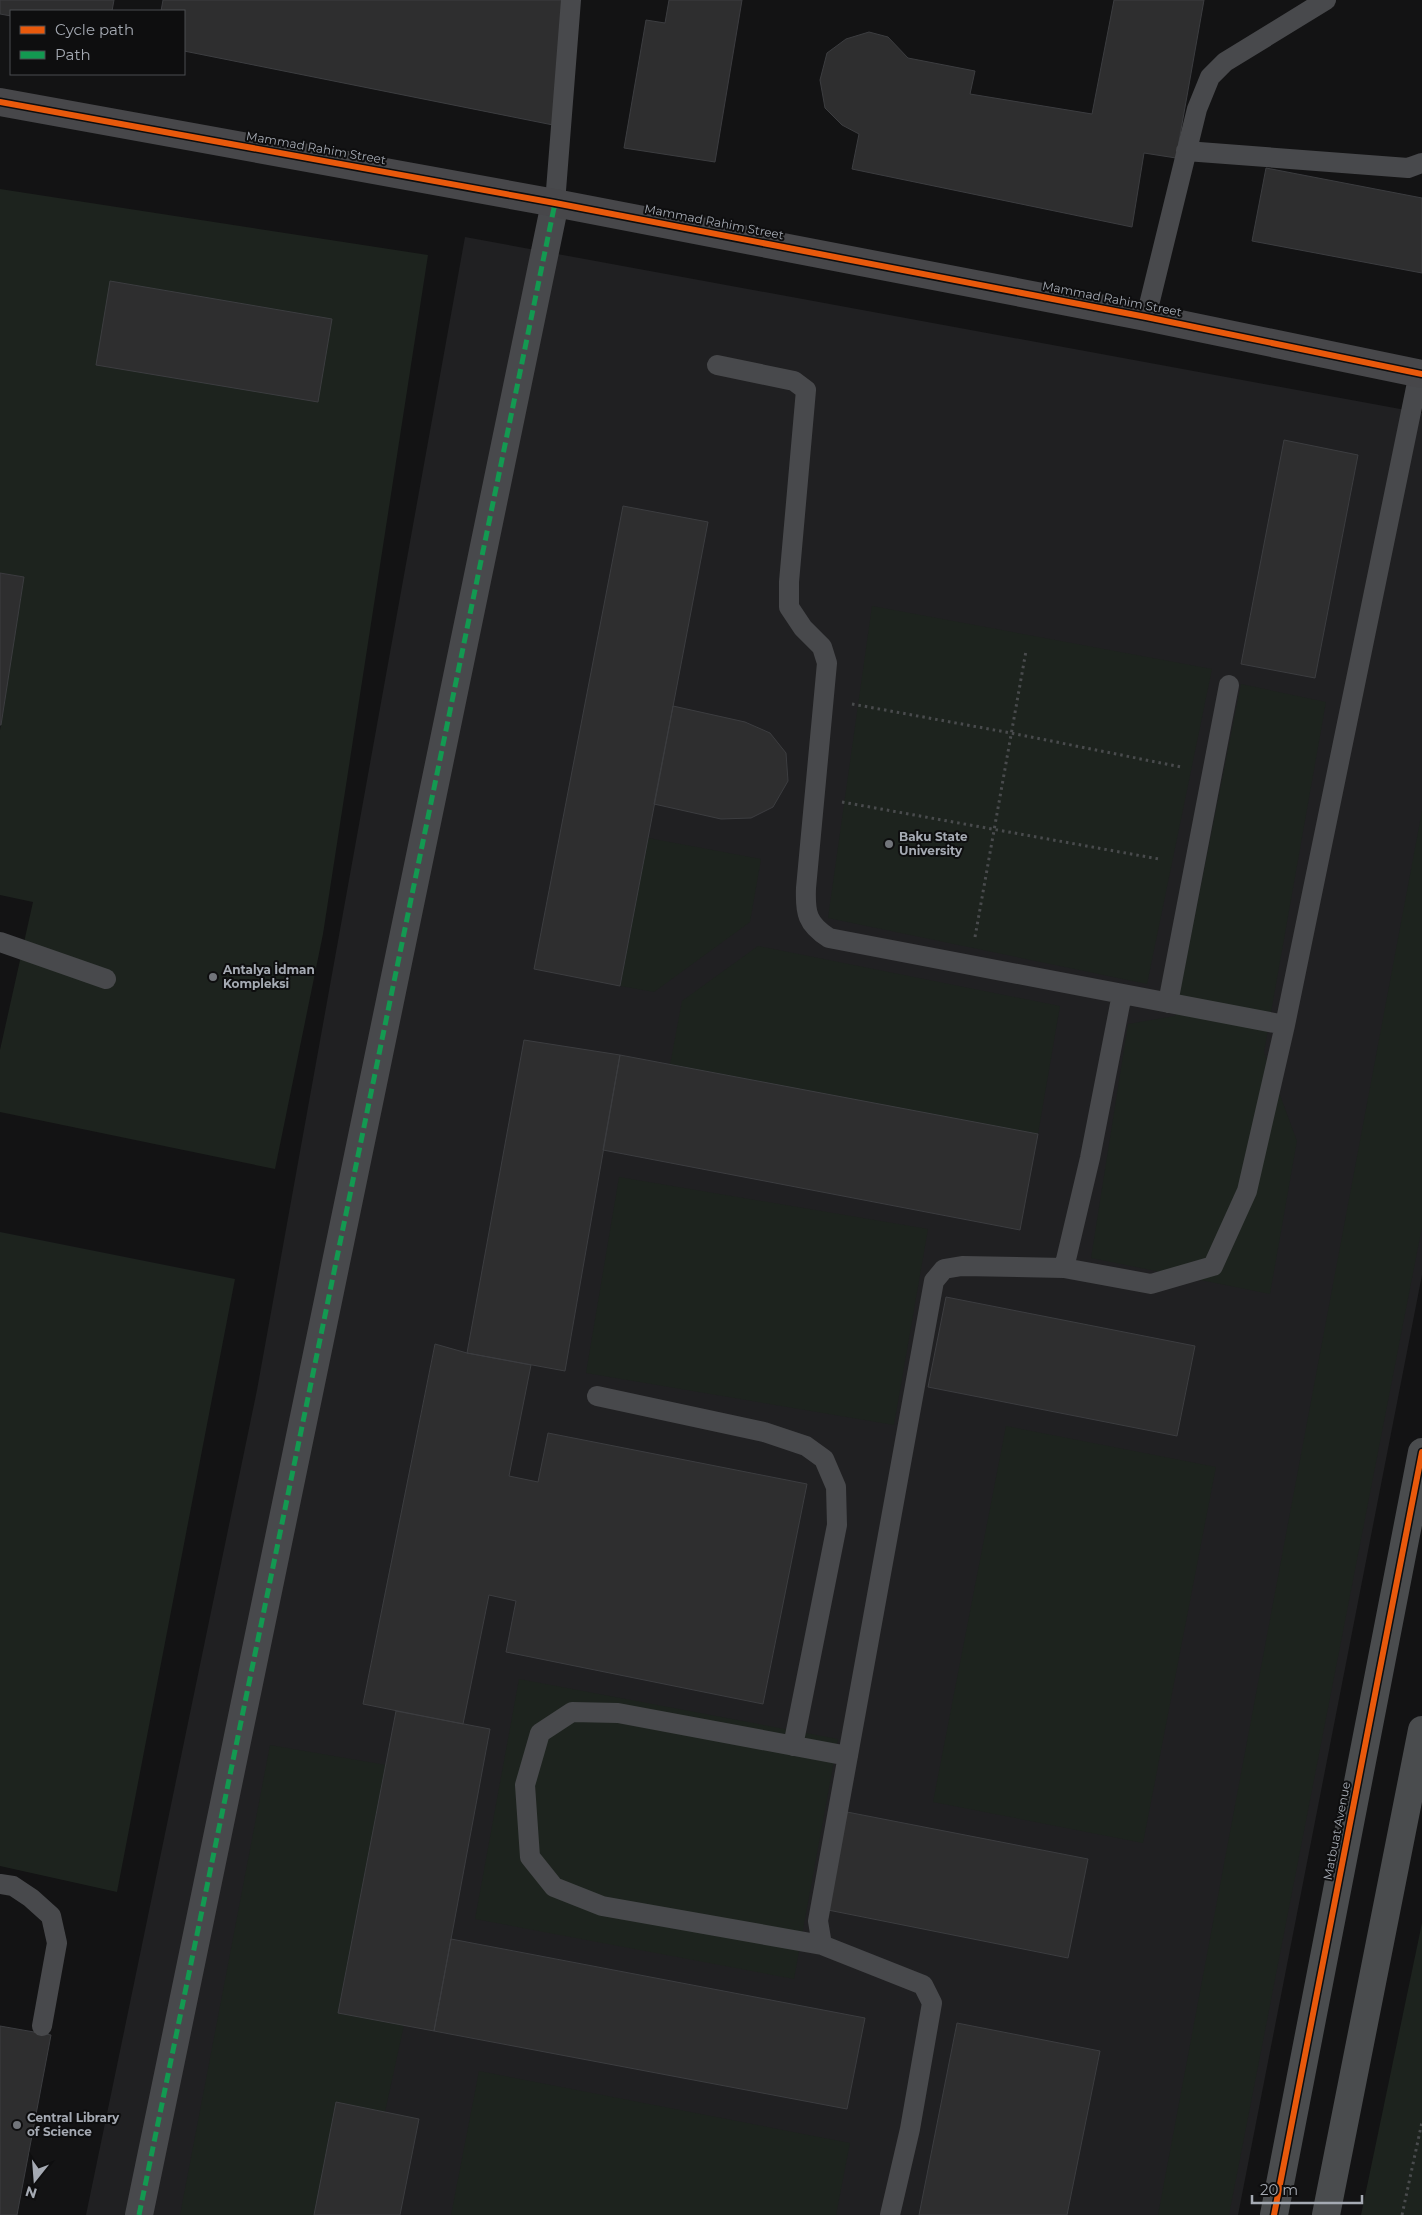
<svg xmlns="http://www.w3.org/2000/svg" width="1422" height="2215" font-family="Montserrat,sans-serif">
<rect width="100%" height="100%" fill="#131314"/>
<!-- built -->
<path fill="#202022" d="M 465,237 L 1422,413 L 1422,1275 L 1238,2215 L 86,2215 L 257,1390 Z"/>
<!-- green -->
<path fill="#1d231e" d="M 0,189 L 428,255 L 323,934 L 275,1169 L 0,1112 L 0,1050 L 33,902 L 0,895 L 0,730 L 24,577 L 0,573 Z
M 872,606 L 1212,669 L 1147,984 L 828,918 Z
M 1241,684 L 1326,702 L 1264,1052 L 1297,1141 L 1270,1294 L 1091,1258 L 1128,1024 L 1175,1016 Z
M 1422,811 L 1422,1227 L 1229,2215 L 1158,2215 Z
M 648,838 L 761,859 L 750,922 L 654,992 L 620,986 Z
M 758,946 L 1060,1006 L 1038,1134 L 670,1065 L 682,1001 Z
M 619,1177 L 928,1229 L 894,1425 L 586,1373 Z
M 0,1232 L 235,1279 L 117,1892 L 0,1866 Z
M 1006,1426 L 1216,1467 L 1143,1843 L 933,1802 Z
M 519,1679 L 838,1739 L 794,1979 L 475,1919 Z
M 270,1745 L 386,1765 L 338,2013 L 404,2025 L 385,2112 L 336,2102 L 314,2215 L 180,2215 Z
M 1422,1923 L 1422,2215 L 1361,2215 Z
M 479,2071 L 850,2143 L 836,2215 L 451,2215 Z"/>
<!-- building -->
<path fill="#2e2e2f" stroke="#3c3d40" d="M 0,0 L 114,0 L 112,11 L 11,11 L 11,16 L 0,14 Z
M 163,0 L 564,0 L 553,125 L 184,51 L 184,11 L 161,11 Z
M 669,0 L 742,0 L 715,162 L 624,148 L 646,20 L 665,23 Z
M 1114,0 L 1204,0 L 1176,158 L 1144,153 L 1132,227 L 852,169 L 859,134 L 842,125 L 825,108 L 820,80 L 827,53 L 846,39 L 869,32 L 888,37 L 908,58 L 975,71 L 970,94 L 1092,114 Z
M 1266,168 L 1422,198 L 1422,273 L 1252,241 Z
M 110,281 L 332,319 L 318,402 L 96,365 Z
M 1284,440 L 1358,455 L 1315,678 L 1241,664 Z
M 623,506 L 708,522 L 620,986 L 534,969 Z
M 0,573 L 24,577 L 1,725 L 0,725 Z
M 673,706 L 745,722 L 770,733 L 786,753 L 788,781 L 773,807 L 751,818 L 721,819 L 654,804 Z
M 524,1040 L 620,1055 L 565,1371 L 467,1353 Z
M 620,1055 L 1038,1134 L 1020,1230 L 603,1150 Z
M 946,1297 L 1195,1346 L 1177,1436 L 928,1387 Z
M 435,1344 L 467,1353 L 531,1365 L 509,1476 L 538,1482 L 548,1433 L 807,1484 L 763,1704 L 506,1652 L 516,1601 L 489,1595 L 463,1724 L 363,1704 Z
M 396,1711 L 490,1729 L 434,2031 L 338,2013 Z
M 847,1812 L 1088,1859 L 1068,1958 L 828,1910 Z
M 451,1939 L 865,2018 L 847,2109 L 434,2031 Z
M 957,2023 L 1100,2051 L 1067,2215 L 919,2215 Z
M 0,2026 L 51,2035 L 17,2215 L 0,2215 Z
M 336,2102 L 419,2119 L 400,2215 L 314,2215 Z"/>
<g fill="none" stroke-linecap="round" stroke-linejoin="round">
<!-- path -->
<path stroke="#494b4d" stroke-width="3" stroke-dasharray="2.5 4" stroke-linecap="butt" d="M 852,704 L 1011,733 L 1181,767
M 842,802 L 1159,859
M 975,937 L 1026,651
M 1402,2215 L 1422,2122"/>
<!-- lane -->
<path stroke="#48494c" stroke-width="20" d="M 1186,151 L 1408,168 L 1422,163
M 555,203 L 571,0
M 1146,317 L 1197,109 L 1210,77 L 1225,62 L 1326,0
M 717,365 L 794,381 L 806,390 L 789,582 L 789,607 L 803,628 L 822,647 L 827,663 L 806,888 C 805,913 807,924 829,938 L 1285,1025
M 0,942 L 106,979
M 1168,1003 L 1229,685
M 1064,1268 L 1151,1284 L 1213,1266 L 1247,1191 L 1285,1025 L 1419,373
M 597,1396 L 764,1432 L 806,1446 L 824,1459 L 836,1487 L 837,1525 L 793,1746
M 0,1884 L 13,1886 L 31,1898 L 51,1916 L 57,1943 L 42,2026
M 822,1945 L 602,1906 L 554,1887 L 530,1857 L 525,1785 L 540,1733 L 572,1712 L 618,1713 L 848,1756
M 890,2215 L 910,2129 L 932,2003 L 923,1985 L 822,1945 L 818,1921 L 934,1281 L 944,1269 L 962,1266 L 1064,1268 L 1090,1158 L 1122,994"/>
<!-- street -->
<path stroke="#48494c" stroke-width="28" d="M 139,2215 L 555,203"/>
<!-- secondary -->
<path stroke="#47474a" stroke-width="28" d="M 0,102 L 555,203 L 1146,317 L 1422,374"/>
<!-- primary -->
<path stroke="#4a4c4e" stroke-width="28" d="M 1274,2215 L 1422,1452
M 1326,2215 L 1422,1730"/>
<!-- quiet -->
<path stroke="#139951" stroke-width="5" stroke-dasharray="10 5" stroke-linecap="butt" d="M 139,2215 L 555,203"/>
<!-- cycleway casing -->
<g stroke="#0e0e0f" stroke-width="9">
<path id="cycleway" d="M 0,102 L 555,203 L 1146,317 L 1422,374
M 1274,2215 L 1422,1452"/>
</g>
<!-- cycleway -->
<use href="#cycleway" stroke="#e8590c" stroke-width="6"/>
</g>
<!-- markers -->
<g fill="#72757b" stroke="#0e0e0f" stroke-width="2">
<circle cx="889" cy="844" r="5"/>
<circle cx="213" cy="977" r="5"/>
<circle cx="17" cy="2125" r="5"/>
</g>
<g text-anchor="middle" stroke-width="4" stroke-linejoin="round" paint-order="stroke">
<!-- street labels -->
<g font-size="12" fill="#a5aab3" stroke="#0e0e0f">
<text transform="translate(316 148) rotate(10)" y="4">Mammad Rahim Street</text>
<text transform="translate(714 222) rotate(11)" y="4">Mammad Rahim Street</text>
<text transform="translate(1112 299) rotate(11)" y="4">Mammad Rahim Street</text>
<text transform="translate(1337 1831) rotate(-79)" y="4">Matbuat Avenue</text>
</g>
<!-- poi labels -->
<g font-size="12" font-weight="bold" fill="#a5aab3" stroke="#0e0e0f" text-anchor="start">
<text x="899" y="841">Baku State<tspan x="899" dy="14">University</tspan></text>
<text x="223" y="974">Antalya İdman<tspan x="223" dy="14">Kompleksi</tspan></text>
<text x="27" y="2122">Central Library<tspan x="27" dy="14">of Science</tspan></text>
</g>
</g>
<!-- legend -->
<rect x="10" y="10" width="175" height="65" fill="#0e0e0f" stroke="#4a4c51"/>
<rect x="20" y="26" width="25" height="8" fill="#e8590c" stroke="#4a4c51"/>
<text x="55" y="35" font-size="15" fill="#a5aab3">Cycle path</text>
<rect x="20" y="51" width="25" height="8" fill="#139951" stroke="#4a4c51"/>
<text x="55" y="60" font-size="15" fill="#a5aab3">Path</text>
<!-- north arrow -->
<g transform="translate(35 2180) rotate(197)" stroke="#0e0e0f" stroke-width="4" paint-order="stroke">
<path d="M0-4L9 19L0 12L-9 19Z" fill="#a5aab3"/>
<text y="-8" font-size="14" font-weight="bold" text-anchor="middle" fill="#a5aab3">N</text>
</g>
<!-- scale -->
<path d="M1252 2195v8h110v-8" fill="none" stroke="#a5aab3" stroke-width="2.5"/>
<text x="1260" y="2195" font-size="15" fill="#a5aab3" stroke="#0e0e0f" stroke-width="4" paint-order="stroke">20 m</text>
</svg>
